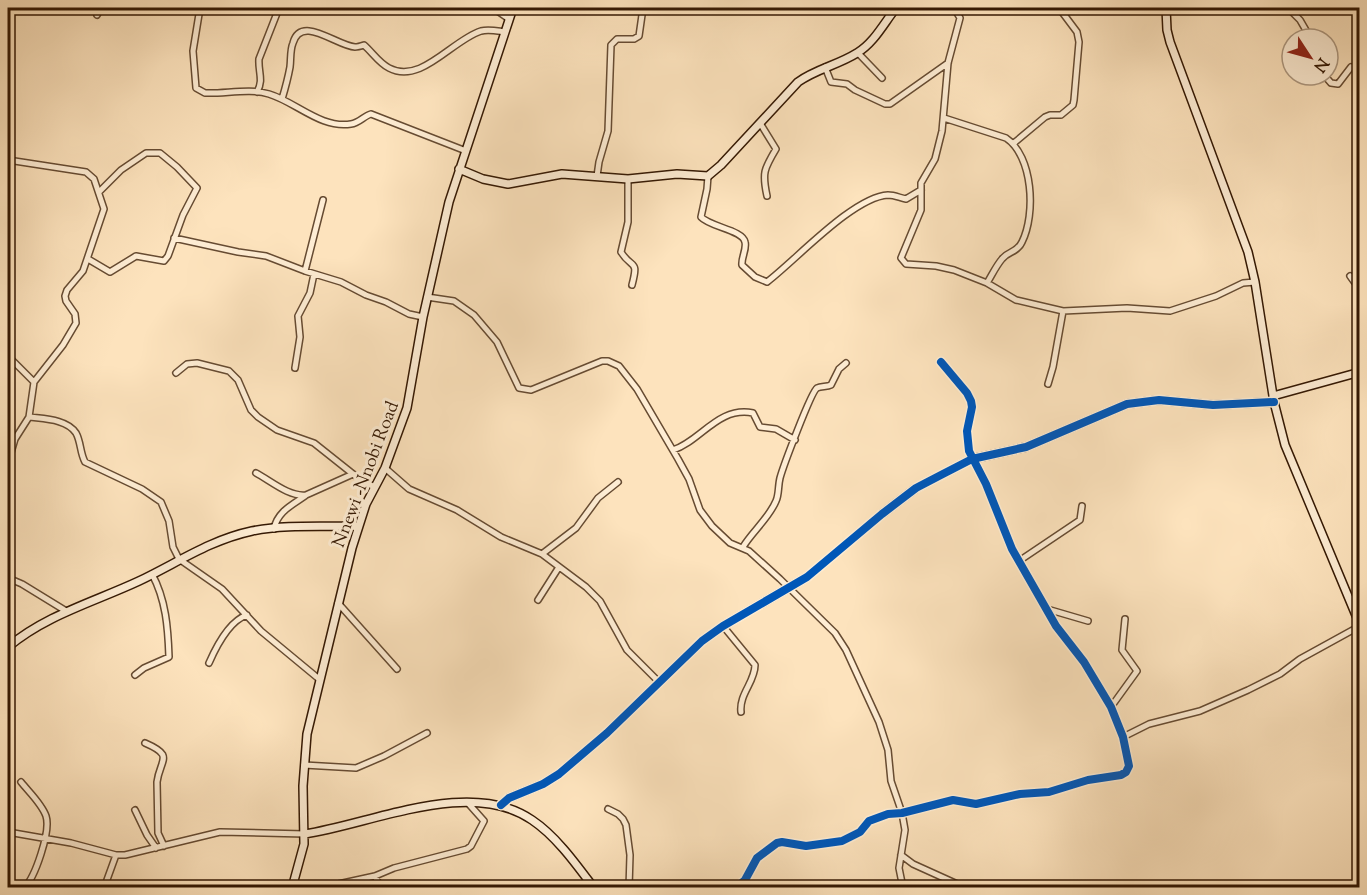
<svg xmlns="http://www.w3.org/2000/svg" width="1367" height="895" font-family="'Sorts Mill Goudy',serif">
<rect width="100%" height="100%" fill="#fde3bd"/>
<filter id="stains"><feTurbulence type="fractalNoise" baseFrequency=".00333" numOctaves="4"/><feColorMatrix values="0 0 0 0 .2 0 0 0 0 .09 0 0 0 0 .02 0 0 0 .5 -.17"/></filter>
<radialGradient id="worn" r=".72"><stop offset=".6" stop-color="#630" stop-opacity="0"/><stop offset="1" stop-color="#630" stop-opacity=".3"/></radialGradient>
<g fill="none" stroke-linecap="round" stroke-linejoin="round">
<!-- street casing -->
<g stroke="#664b32" stroke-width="8">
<path id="street" d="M 200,8 L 193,51 L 196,88 L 205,93 C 225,94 250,88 269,94 C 296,102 321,129 351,124 C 359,123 364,116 371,114 L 466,151
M 493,8 L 509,19
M 954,8 L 960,18 L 948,63 L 942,131 L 935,159 L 921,183 L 921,210 L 901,258 L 906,264 L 936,266 L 954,270 L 987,283 L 1016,300 L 1063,311 L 1127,308 L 1170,311 L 1216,296 L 1243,283 L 1255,282
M 1288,8 L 1300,20 L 1311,39
M 97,15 L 101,8
M 858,53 L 882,78
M 825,67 L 831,82 L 847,84 L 855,90 L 885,104 L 890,104 L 948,63
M 1324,75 L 1331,83 L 1338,84 L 1351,67
M 257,92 C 264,80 258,72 259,59 L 279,8
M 282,99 C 285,89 288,78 290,67 C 291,59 290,50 293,43 C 301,14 337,46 355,47 C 358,47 361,46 364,45 C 372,52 379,63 389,68 C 421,85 452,40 481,31 C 489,29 497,31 505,32
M 944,118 L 1006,138 C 1033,156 1036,214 1022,242 C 1017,253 1008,251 1002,259 C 996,266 992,275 987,283
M 760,123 L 776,149 C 764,169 762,173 767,196
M 1014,143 L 1045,117 L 1050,115 L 1061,115 L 1073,105 L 1074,100 L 1079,42 L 1077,32 L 1059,8
M 8,160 L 86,172 L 94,179 L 104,209 L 83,271 L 67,290 L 65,296 L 66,301 L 75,314 L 76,323 L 63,345 L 34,382 L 29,417 L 15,439 L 8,463
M 597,176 L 599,162 L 608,131 L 611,45 L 617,39 L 634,39 L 639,36 L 643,8
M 708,176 L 707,189 L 701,217 C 710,227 743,230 745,242 C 747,249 741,258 742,265 L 755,277 L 767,282 C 796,260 853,197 888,195 C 895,195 900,198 906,199 L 921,190
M 628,179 L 628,222 L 621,252 C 632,270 639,258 632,285
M 174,238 L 238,252 L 266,256 L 305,271 L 341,282 L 366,295 L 386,302 L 409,314 L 423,317
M 88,259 L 110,272 L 136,256 L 164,261 L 168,256 L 183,215 L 197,188 L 177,167 L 160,153 L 146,153 L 121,170 L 99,192
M 305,271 L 323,200
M 1350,276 L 1360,290
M 427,297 L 454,301 L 474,315 L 497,342 L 519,388 L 531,390 L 602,361 L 608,361 L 619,366 L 637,389 L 678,459 L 689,479 L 700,510 L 712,526 L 730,543 L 749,551 L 780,579 L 835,633 L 846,650 L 879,722 L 888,750 L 891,781 L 902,813 L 905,830 L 899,868 L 903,888
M 8,356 L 34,382
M 295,368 L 300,337 L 298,316 L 310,293 L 314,274
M 176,373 L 187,364 L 197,363 L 229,371 L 238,380 L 251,410 L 258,417 L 277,430 L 314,443 L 353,474 L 374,487
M 1048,384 L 1053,367 L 1063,311
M 29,417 C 44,419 67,419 76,433 C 81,442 80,453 85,462 L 142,489 L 161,502 L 169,521 L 173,547 L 179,559 L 222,589 L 261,631 L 319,679
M 673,450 C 701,441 718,406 753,413 L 760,427 L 776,429 L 795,440
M 385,468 L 409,489 L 457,510 L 501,537 L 542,554 L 586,587 L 600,601 L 627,650 L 659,682
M 256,473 C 271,481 289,497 306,495 L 353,474
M 274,529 C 277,512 292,505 305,496
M 743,547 C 752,532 769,518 776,501 C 779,495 778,486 780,478 C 783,467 811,392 817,388 C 821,386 827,387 831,385 L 839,369 L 846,363
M 542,554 L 576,528 L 598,498 L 618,482
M 1019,561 L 1080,520 L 1082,506
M 8,578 L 22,584 L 66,611
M 538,600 L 559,567
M 338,603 L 397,669
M 1047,609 L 1088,621
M 723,626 L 755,665 C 755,682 739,694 741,712
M 209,663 C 216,647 229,621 247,615
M 135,675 L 144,668 L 169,657 C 168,628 166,600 152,574
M 1111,707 L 1137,671 L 1122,650 L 1125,619
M 1123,737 L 1149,724 L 1200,711 L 1248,690 L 1280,674 L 1300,659 L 1360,626
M 145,743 C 175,756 160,759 157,782 L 158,833 L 164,846
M 304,765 L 356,768 L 384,756 L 427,733
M 21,782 C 29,792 42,804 46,816 C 51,831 35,878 24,888
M 608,809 L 618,814 L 623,819 L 626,825 L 630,855 L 629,888
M 135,810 L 147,835 L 156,848
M 8,832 L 71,843 L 116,855 L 125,855 L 220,832 L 305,834
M 901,855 L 913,864 L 966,888
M 375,876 L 381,888
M 104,888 L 116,855
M 320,888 L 375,876 L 394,868 L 467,849 L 471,846 L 484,821 L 468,803
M 736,888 L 745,880 L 757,858 L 777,843 L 782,842 L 806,846 L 842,841 L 860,832 L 869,821 L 888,814 L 902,813 L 953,800 L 976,804 L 1020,794 L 1049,792 L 1088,780 L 1121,775 L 1126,772 L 1129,766 L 1123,737 L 1111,707 L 1084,662 L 1056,626 L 1012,549 L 986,484 L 969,451 L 967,431 L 972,407 L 971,401 L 967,393 L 941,362"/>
</g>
<!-- secondary casing -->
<g stroke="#341803" stroke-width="10">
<path id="secondary" d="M 1166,8 L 1167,30 L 1170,42 L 1248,252 L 1255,282 L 1274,402 L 1285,445 L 1360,625
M 459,169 L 483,179 L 508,184 L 562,174 L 628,179 L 677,174 L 708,176 L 721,165 L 798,82 C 816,69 838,65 857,53 C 874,43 884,23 896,8
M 1273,396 L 1360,372
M 8,647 C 46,615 94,602 139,581 C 177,563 210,540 252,531 C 285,524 323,527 358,526
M 501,805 L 509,798 L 543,784 L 559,774 L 607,733 L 702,641 L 723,626 L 807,577 L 882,514 L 916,488 L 939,476 L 972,459 L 1026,447 L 1127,404 L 1159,400 L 1213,405 L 1274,402
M 305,834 C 372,824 470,777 532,820 C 556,836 576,864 594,888
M 292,888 L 304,844 L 303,786 L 307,734 L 352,548 L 366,504 L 385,468 L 407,408 L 423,317 L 449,202 L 513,8"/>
</g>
<!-- street -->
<use href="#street" stroke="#feedd4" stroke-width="5"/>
<!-- secondary -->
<use href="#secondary" stroke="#feedd4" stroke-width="7"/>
<!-- cycleway casing -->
<g stroke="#feedd4" stroke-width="11">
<path id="cycleway" d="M 501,805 L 509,798 L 543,784 L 559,774 L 607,733 L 702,641 L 723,626 L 807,577 L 882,514 L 916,488 L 939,476 L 972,459 L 1026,447 L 1127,404 L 1159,400 L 1213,405 L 1274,402
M 736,888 L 745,880 L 757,858 L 777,843 L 782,842 L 806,846 L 842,841 L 860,832 L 869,821 L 888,814 L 902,813 L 953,800 L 976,804 L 1020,794 L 1049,792 L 1088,780 L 1121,775 L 1126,772 L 1129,766 L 1123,737 L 1111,707 L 1084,662 L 1056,626 L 1012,549 L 986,484 L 969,451 L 967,431 L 972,407 L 971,401 L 967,393 L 941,362"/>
</g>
<!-- cycleway -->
<use href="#cycleway" stroke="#0057b8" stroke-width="8"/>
</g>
<g text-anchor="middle" stroke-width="6" stroke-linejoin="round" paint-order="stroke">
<!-- street labels -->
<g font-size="18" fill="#341803" stroke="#feedd4">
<text transform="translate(365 474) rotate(-69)" y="6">Nnewi -Nnobi Road</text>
</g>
</g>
<!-- margin -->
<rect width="1367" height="895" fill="none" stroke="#fde3bd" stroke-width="30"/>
<rect x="9" y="9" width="1349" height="877" fill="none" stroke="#341803" stroke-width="3"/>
<rect x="15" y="15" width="1337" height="865" fill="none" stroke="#341803" stroke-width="1.5"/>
<!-- north arrow -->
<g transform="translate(1310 57) rotate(126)"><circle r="28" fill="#feedd4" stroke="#ad9880" stroke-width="1.5"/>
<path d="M0-4.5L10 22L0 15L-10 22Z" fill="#8f2418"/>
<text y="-9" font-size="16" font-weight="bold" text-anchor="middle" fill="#341803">N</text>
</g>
<rect width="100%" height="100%" filter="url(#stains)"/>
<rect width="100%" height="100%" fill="url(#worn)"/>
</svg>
